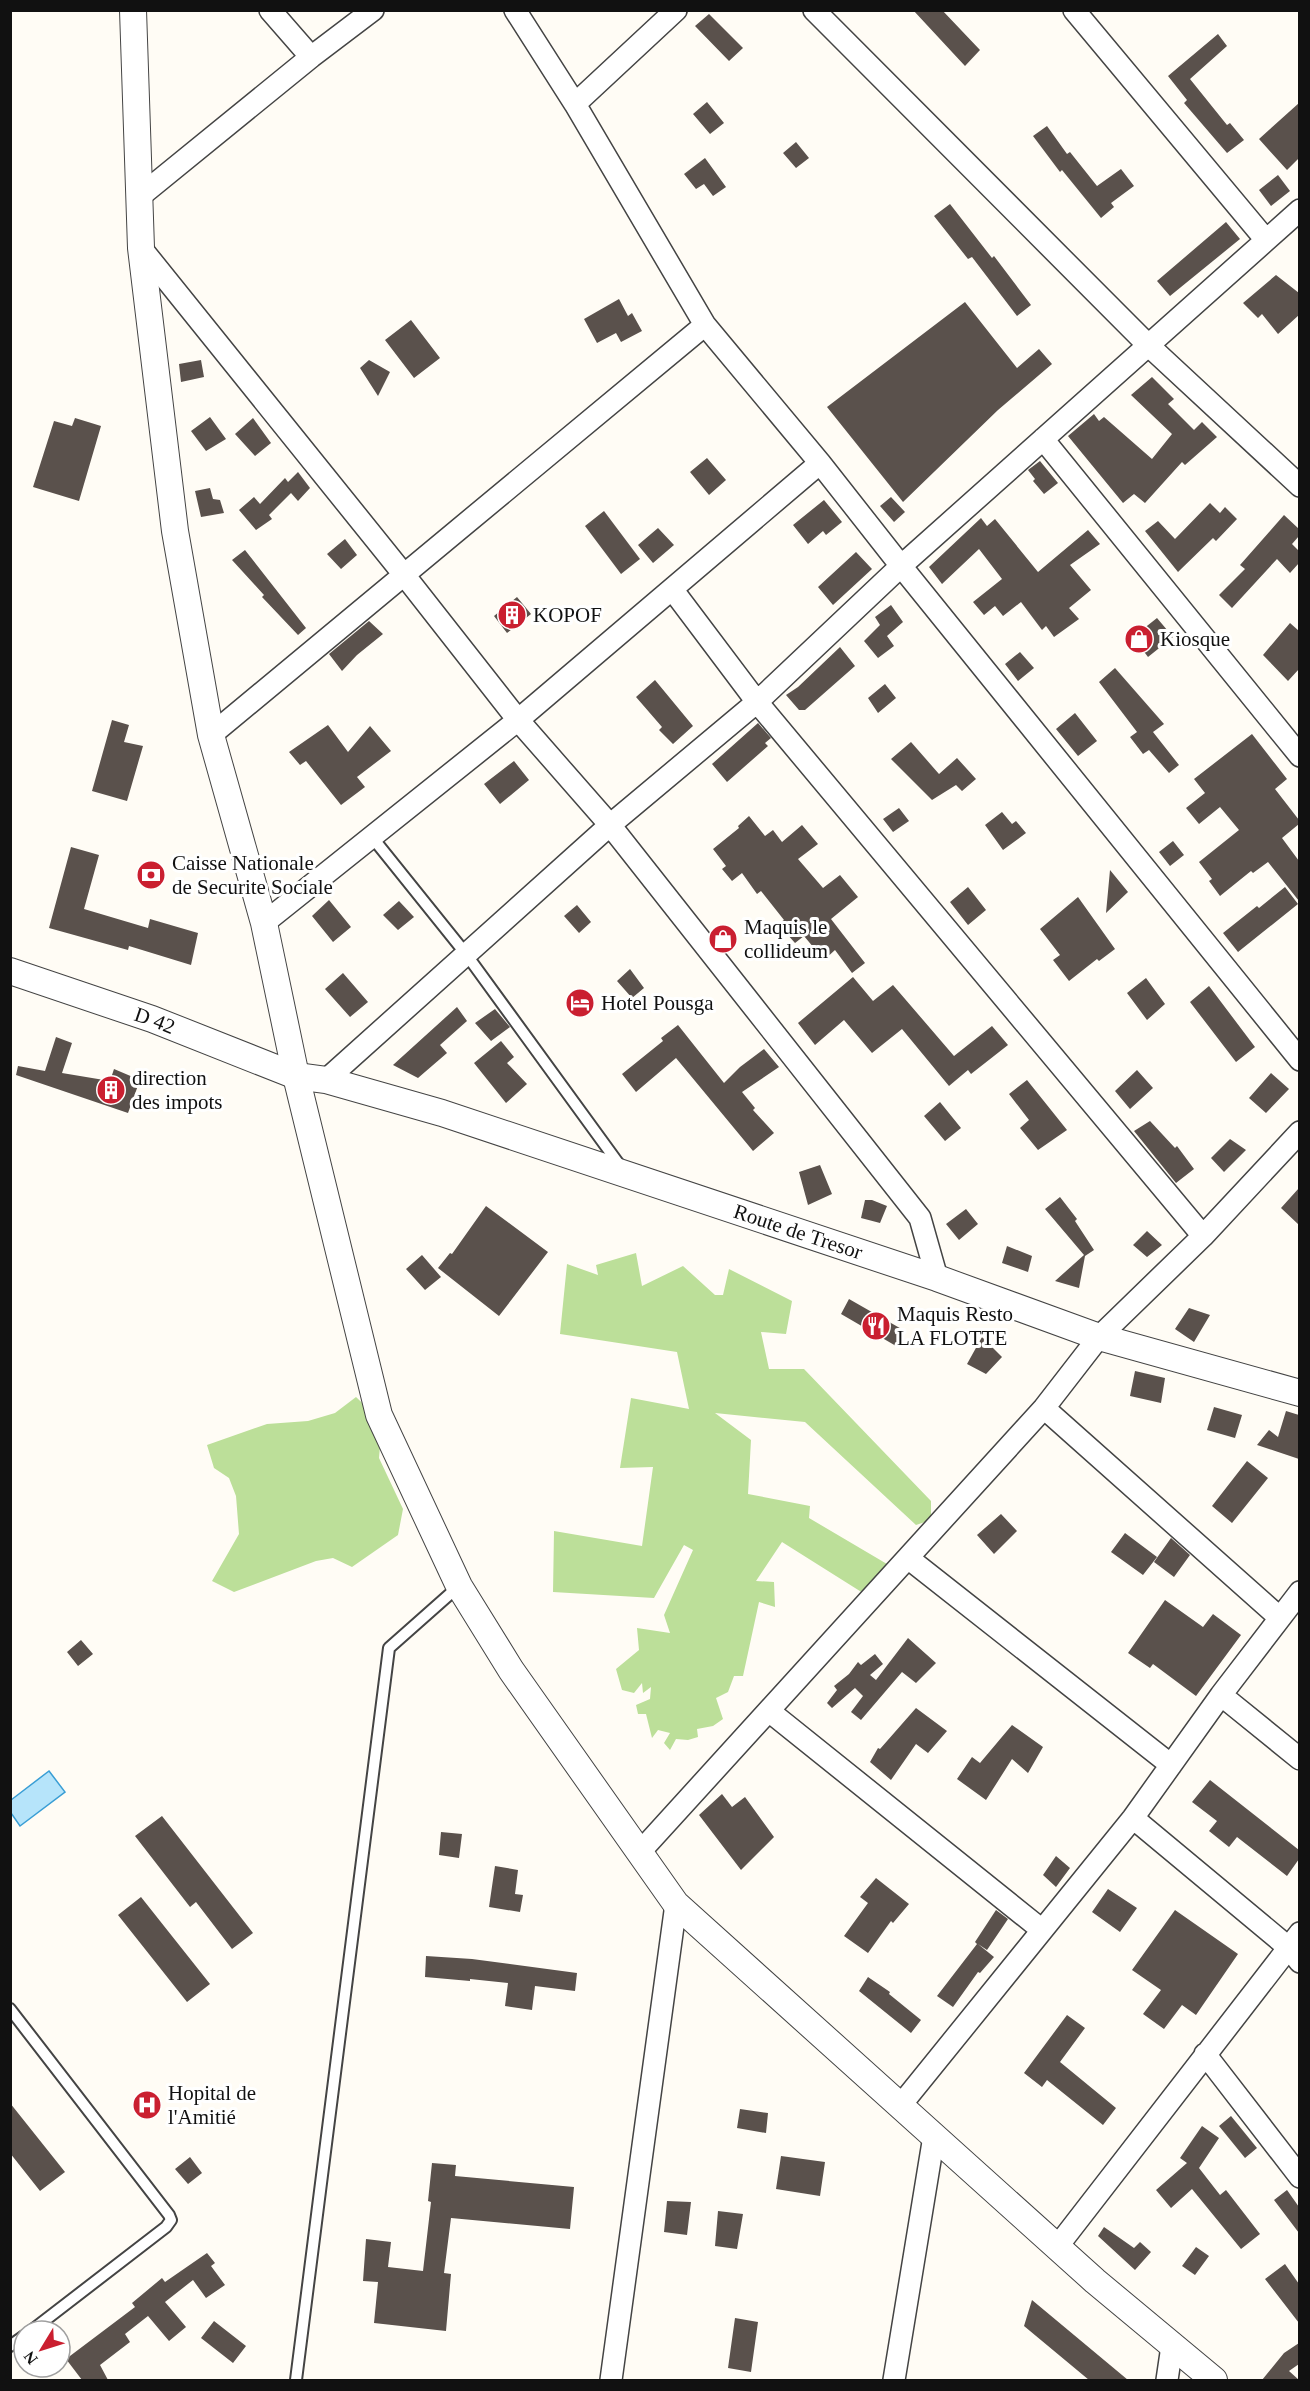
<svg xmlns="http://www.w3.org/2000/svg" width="1310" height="2391" font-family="Georgia,serif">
<rect width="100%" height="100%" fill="#fffcf5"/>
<!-- forest -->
<path fill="#bcdf99" d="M 636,1253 L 642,1286 L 683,1266 L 715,1295 L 723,1295 L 729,1269 L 792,1301 L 786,1334 L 761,1332 L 769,1369 L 804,1369 L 931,1501 L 931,1520 L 916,1525 L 805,1422 L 715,1413 L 751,1440 L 748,1494 L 810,1506 L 809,1518 L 887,1564 L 863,1593 L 782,1542 L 756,1581 L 774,1582 L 775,1607 L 759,1602 L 743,1676 L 734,1676 L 728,1692 L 716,1698 L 723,1719 L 713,1726 L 697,1729 L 698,1737 L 688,1740 L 676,1739 L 670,1750 L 664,1743 L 670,1733 L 658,1730 L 652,1738 L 646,1714 L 638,1714 L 636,1705 L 650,1699 L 651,1687 L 643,1693 L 642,1683 L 634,1693 L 622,1690 L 616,1669 L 639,1650 L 637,1628 L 670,1633 L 664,1615 L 693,1550 L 684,1545 L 654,1598 L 553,1592 L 554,1531 L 642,1546 L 653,1467 L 620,1468 L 631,1398 L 689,1409 L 677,1352 L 560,1334 L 567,1264 L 598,1275 L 596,1265 Z
M 356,1397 L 382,1422 L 379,1458 L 403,1509 L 398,1535 L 352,1567 L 333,1558 L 316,1561 L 234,1592 L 212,1581 L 239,1534 L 236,1496 L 229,1478 L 214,1468 L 207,1445 L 267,1424 L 308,1421 L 335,1413 Z"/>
<!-- water -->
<path fill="#b6e4fa" stroke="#399ed5" stroke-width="1.5" d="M 49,1771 L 65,1792 L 20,1826 L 11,1813 L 11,1800 Z"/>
<!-- building -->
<path fill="#5a514c" d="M 913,10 L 942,10 L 980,50 L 965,66 Z
M 709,14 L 743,48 L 729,61 L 695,26 Z
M 1218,34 L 1227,46 L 1190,79 L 1227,125 L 1230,123 L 1244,140 L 1227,153 L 1184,103 L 1187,100 L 1168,76 Z
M 707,102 L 724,123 L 710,134 L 693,114 Z
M 1299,103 L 1299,158 L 1287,170 L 1259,139 Z
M 1047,126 L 1067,154 L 1070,152 L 1097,186 L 1121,169 L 1134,186 L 1111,203 L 1114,207 L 1101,218 L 1062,170 L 1060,172 L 1033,136 Z
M 796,142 L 809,158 L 796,168 L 783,153 Z
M 705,158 L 726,187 L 713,196 L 704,184 L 696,189 L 684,174 Z
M 1278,175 L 1290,191 L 1271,206 L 1259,190 Z
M 950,204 L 992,258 L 994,256 L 1031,305 L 1017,316 L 972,257 L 968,259 L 934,216 Z
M 1226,222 L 1240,239 L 1170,296 L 1157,281 Z
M 1276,275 L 1299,293 L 1299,315 L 1278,334 L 1262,314 L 1258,318 L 1243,303 Z
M 619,299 L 628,316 L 632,313 L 642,331 L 621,342 L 616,333 L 597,343 L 584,319 Z
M 965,302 L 1017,368 L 1039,349 L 1052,364 L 998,410 L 903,502 L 827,407 Z
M 411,320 L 440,358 L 414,378 L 385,340 Z
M 201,360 L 204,377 L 181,382 L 179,364 Z
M 369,360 L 390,372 L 378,396 L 360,368 Z
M 1152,377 L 1174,399 L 1168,404 L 1194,430 L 1202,422 L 1217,437 L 1185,465 L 1182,462 L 1145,503 L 1134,494 L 1123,503 L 1068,436 L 1094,414 L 1099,421 L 1104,417 L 1152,459 L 1172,434 L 1131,395 Z
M 210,417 L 226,439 L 206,451 L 191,431 Z
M 75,418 L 101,426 L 79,501 L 33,487 L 54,421 L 72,426 Z
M 253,418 L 271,443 L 255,456 L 235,434 Z
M 707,458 L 726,480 L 709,495 L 690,472 Z
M 1040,461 L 1058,483 L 1044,494 L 1033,481 L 1035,479 L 1028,470 Z
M 298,472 L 310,488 L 298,501 L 291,493 L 269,515 L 272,519 L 256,530 L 239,510 L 254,497 L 260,504 L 285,478 L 288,482 Z
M 210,488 L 213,499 L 220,500 L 224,513 L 201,517 L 195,491 Z
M 891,497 L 905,512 L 894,522 L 880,506 Z
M 824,500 L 842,522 L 826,535 L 823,531 L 808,544 L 793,525 Z
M 1210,503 L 1220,513 L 1225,507 L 1237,519 L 1216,541 L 1213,538 L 1178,572 L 1145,531 L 1158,521 L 1175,539 Z
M 604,511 L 640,559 L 621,574 L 585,526 Z
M 1284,515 L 1299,529 L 1299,536 L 1292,544 L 1299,551 L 1299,563 L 1290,573 L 1277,559 L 1232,608 L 1219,595 L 1245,569 L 1240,565 Z
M 981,518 L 987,526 L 995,519 L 1038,572 L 1088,530 L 1100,544 L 1070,565 L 1091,590 L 1069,608 L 1079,619 L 1054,637 L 1046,626 L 1042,630 L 1021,602 L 1003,616 L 995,606 L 984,615 L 973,602 L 1002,579 L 979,549 L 942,584 L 929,567 Z
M 658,528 L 674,545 L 653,563 L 638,545 Z
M 345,539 L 357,555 L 341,569 L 327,554 Z
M 245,550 L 306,628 L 298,635 L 262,597 L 264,595 L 232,560 Z
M 856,552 L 872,569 L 833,605 L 818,587 Z
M 517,597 L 531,614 L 507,633 L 494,616 Z
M 891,605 L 903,622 L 887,636 L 894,646 L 878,658 L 864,641 L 880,625 L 875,617 Z
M 1157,618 L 1173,637 L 1148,657 L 1133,637 Z
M 369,621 L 383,634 L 357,655 L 342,671 L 329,654 Z
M 1290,623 L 1299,631 L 1299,669 L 1288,681 L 1263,655 Z
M 840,647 L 855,666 L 805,710 L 799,710 L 786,695 L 798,687 Z
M 1020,652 L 1034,668 L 1018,681 L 1005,664 Z
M 1115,668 L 1164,724 L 1153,732 L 1179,765 L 1169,773 L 1149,750 L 1143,754 L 1130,737 L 1137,732 L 1099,682 Z
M 655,680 L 693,726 L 673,744 L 659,730 L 662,727 L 636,697 Z
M 885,684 L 896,698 L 878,713 L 868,698 Z
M 1075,713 L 1097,741 L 1078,756 L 1056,729 Z
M 112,720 L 129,725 L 124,742 L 143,746 L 127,801 L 92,791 Z
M 758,723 L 771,738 L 765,743 L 768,746 L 727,782 L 712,764 Z
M 328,725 L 348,752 L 370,726 L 391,751 L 357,777 L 365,787 L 341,805 L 306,761 L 300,765 L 289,752 Z
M 1252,734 L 1287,779 L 1275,789 L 1299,820 L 1299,824 L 1282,838 L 1299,861 L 1299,901 L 1268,862 L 1253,873 L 1251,871 L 1220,896 L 1209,881 L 1212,879 L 1199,862 L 1239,830 L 1220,807 L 1199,824 L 1186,808 L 1205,793 L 1194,779 Z
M 911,742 L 939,774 L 957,758 L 976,779 L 962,791 L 956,785 L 932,800 L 891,759 Z
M 514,761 L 529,780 L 500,804 L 484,784 Z
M 899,808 L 909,821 L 893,832 L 883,819 Z
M 1002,812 L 1012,824 L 1016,821 L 1026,833 L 1003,850 L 985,825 Z
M 749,816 L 765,836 L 773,830 L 782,842 L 802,825 L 818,844 L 798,859 L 823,888 L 840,875 L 858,897 L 831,919 L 865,963 L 852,973 L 835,950 L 824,960 L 804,936 L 795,943 L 778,924 L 784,920 L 761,891 L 757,894 L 742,873 L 732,881 L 722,869 L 726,866 L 713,849 L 739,828 L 738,826 Z
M 1173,841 L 1184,855 L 1170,866 L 1159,852 Z
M 71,847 L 99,855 L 84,909 L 148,928 L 150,919 L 198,933 L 191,965 L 129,946 L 128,950 L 49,928 Z
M 1110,870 L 1128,892 L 1106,913 Z
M 968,887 L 986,910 L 968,925 L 950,902 Z
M 1285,887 L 1298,904 L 1238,952 L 1223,933 L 1257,906 L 1259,908 Z
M 1078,897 L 1115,949 L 1099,961 L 1097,959 L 1069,981 L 1053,960 L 1060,955 L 1040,929 Z
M 329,900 L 351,927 L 333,942 L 312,916 Z
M 399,901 L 414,917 L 398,930 L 383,915 Z
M 577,905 L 591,922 L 579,933 L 564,916 Z
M 630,969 L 644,988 L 632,998 L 617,981 Z
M 343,973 L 368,1002 L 350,1017 L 325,989 Z
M 853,977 L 873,1001 L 893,985 L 954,1056 L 992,1026 L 1008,1045 L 971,1074 L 968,1070 L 949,1086 L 902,1029 L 872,1053 L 844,1020 L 815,1045 L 798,1023 Z
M 1146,978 L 1165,1004 L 1147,1020 L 1127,993 Z
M 1209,986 L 1255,1047 L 1236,1062 L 1190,1002 Z
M 457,1007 L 467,1021 L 440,1045 L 447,1053 L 418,1078 L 393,1065 Z
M 495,1009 L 510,1027 L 491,1041 L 475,1023 Z
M 678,1025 L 724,1083 L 740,1067 L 764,1049 L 779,1067 L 742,1092 L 755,1108 L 753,1110 L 774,1133 L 753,1151 L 676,1058 L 636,1092 L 622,1074 L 663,1041 L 661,1038 Z
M 56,1037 L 72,1043 L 62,1073 L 110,1081 L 114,1069 L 140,1080 L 128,1113 L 16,1075 L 18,1066 L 45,1071 Z
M 501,1041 L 514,1057 L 507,1063 L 527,1084 L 506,1103 L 474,1063 Z
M 1137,1070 L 1153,1088 L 1130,1109 L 1115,1091 Z
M 1271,1073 L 1289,1089 L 1266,1113 L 1249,1098 Z
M 1027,1080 L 1067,1130 L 1038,1150 L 1020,1128 L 1029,1120 L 1009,1094 Z
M 940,1102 L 961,1128 L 945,1141 L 924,1116 Z
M 1150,1121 L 1175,1148 L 1177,1146 L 1194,1169 L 1176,1183 L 1134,1131 Z
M 1230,1139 L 1246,1150 L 1224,1172 L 1211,1158 Z
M 820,1165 L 832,1194 L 808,1205 L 799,1172 Z
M 1299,1188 L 1299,1225 L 1281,1208 Z
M 1060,1197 L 1077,1219 L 1075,1221 L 1094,1250 L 1085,1256 L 1079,1288 L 1055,1281 L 1084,1255 L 1045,1209 Z
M 865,1200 L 872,1200 L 887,1206 L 880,1223 L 861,1218 Z
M 486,1206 L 548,1252 L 499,1316 L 438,1268 L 450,1253 L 452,1254 Z
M 966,1209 L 978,1224 L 959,1240 L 946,1224 Z
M 1147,1231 L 1162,1245 L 1147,1257 L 1133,1245 Z
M 1007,1246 L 1032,1256 L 1028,1272 L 1002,1263 Z
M 422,1255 L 441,1277 L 425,1290 L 406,1269 Z
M 849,1299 L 905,1331 L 896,1346 L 841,1314 Z
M 1189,1308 L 1210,1315 L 1194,1342 L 1175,1329 Z
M 982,1337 L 1002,1357 L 986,1374 L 967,1364 Z
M 1135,1371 L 1165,1378 L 1161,1403 L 1130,1396 Z
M 1214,1407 L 1242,1415 L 1235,1438 L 1207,1430 Z
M 1286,1411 L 1299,1415 L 1299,1459 L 1257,1445 L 1269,1430 L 1278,1437 Z
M 1247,1461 L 1268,1478 L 1232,1523 L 1212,1506 Z
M 1001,1514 L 1017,1531 L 994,1554 L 977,1535 Z
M 1125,1533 L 1157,1557 L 1143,1575 L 1111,1552 Z
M 1171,1538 L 1190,1555 L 1174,1577 L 1154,1562 Z
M 1165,1600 L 1203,1627 L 1213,1614 L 1241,1635 L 1196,1696 L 1153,1664 L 1150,1668 L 1128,1653 Z
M 908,1638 L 936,1663 L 916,1683 L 902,1672 L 861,1720 L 851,1712 L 863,1696 L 855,1688 L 832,1708 L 827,1703 L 837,1690 L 834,1686 L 849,1674 L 858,1662 L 861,1665 L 875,1654 L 883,1664 L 870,1675 L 876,1680 Z
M 81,1640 L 93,1654 L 78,1666 L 67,1652 Z
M 916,1708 L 947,1731 L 928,1753 L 916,1744 L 891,1780 L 870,1762 L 878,1748 L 880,1749 Z
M 1012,1725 L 1043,1747 L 1028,1773 L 1012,1759 L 986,1800 L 957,1779 L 972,1757 L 980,1763 Z
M 1210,1780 L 1299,1850 L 1299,1859 L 1287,1876 L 1237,1837 L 1229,1847 L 1209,1831 L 1217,1821 L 1192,1802 Z
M 722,1794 L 732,1807 L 745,1797 L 774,1837 L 741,1870 L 699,1815 Z
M 162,1816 L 253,1933 L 232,1949 L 196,1902 L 190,1907 L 135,1836 Z
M 441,1832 L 462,1834 L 459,1858 L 439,1855 Z
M 1056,1856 L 1070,1868 L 1056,1887 L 1043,1875 Z
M 495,1866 L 518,1870 L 515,1894 L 523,1895 L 520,1912 L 489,1907 Z
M 876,1878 L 909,1904 L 893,1923 L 891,1921 L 868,1953 L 844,1936 L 868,1903 L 860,1897 Z
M 1108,1889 L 1137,1908 L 1120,1932 L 1092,1912 Z
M 141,1897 L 210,1984 L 187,2002 L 118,1915 Z
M 996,1910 L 1008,1919 L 987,1950 L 978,1944 L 994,1957 L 980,1973 L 978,1972 L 953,2007 L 937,1996 L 977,1944 L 975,1942 Z
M 1175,1910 L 1238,1954 L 1196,2015 L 1182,2005 L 1164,2029 L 1143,2014 L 1161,1990 L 1132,1970 Z
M 426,1956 L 472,1959 L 577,1973 L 575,1991 L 535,1986 L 532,2010 L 505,2006 L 508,1983 L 470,1979 L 470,1981 L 425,1977 Z
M 868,1977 L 890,1992 L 889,1994 L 921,2020 L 911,2033 L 859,1991 Z
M 1067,2015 L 1085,2028 L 1060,2062 L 1116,2108 L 1103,2125 L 1047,2080 L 1042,2087 L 1024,2073 Z
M 10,2103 L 65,2172 L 40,2191 L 10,2153 Z
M 740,2109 L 768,2113 L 766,2133 L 737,2128 Z
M 1231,2116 L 1257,2148 L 1245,2158 L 1219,2126 Z
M 1202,2126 L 1219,2138 L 1199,2168 L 1220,2195 L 1226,2190 L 1260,2234 L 1241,2249 L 1192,2189 L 1171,2208 L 1156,2190 L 1187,2163 L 1180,2158 Z
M 781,2156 L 825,2162 L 820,2196 L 776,2189 Z
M 190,2157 L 202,2173 L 188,2184 L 175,2169 Z
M 432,2163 L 456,2165 L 455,2176 L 574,2187 L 570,2229 L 451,2218 L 444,2273 L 451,2274 L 446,2331 L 374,2323 L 378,2282 L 363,2281 L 366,2239 L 391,2242 L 388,2267 L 423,2271 L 431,2202 L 428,2201 Z
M 1287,2190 L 1299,2207 L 1299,2233 L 1274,2200 Z
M 667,2201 L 691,2202 L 687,2235 L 664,2232 Z
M 718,2211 L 743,2214 L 737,2249 L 715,2246 Z
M 1104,2227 L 1134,2248 L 1140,2242 L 1151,2252 L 1135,2270 L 1098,2236 Z
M 1196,2247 L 1209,2256 L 1195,2275 L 1182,2266 Z
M 207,2253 L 215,2263 L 211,2266 L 225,2285 L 206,2298 L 193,2280 L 165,2302 L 186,2327 L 169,2341 L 148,2316 L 125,2334 L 130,2342 L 100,2365 L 108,2380 L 82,2380 L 66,2359 L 135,2307 L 132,2303 L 162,2278 L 165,2282 Z
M 1285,2264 L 1299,2284 L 1299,2323 L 1265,2279 Z
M 1032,2300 L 1128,2380 L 1089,2380 L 1024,2326 Z
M 735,2318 L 758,2322 L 751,2372 L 728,2368 Z
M 214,2321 L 246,2346 L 233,2363 L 201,2338 Z
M 1299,2343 L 1299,2364 L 1289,2371 L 1299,2380 L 1262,2380 L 1284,2353 Z"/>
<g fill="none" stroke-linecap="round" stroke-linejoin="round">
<!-- service casing -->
<g stroke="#444" stroke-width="14">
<path id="service" d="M 372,837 L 466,954 L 621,1167
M 10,2009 L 169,2215 L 171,2220 L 166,2227 L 31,2331
M 10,2346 L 24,2336
M 296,2380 L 389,1648 L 459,1586"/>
</g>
<!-- minor casing -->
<g stroke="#444" stroke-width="24">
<path id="minor" d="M 270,10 L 311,57
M 515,10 L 575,104 L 705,325 L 820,463 L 901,566 L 1300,1060
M 814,10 L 1148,345 L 1300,486
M 1074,10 L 1266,240
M 575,104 L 676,10
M 139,197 L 311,57 L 373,10
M 141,248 L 405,576 L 518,720 L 610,825 L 920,1218 L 937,1278
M 1043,439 L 1300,756
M 672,589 L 757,702 L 1203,1236
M 211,735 C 377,599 539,461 705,325
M 264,923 L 518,720 L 820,463
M 339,1084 L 326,1080 L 610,825 L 757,702 L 901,566 L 1300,210
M 1044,1408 L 1280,1618
M 908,1558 L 1171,1765
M 1221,1695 L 1300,1759
M 769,1711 L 1042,1930
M 1133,1818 L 1288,1947 L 1300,1962
M 639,1853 L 1044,1408 L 1099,1337 L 1203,1236 L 1300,1132
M 1205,2054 L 1300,2177
M 900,2106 L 1133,1818 L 1221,1695 L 1300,1592
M 1057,2247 L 1300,1933
M 611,2380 L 676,1904
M 894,2380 L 934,2136
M 1167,2380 L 1172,2346"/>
</g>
<!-- tertiary casing -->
<g stroke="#444" stroke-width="28">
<g id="tertiary">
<path d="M 133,10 L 141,248 L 175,531 L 211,735 L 264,923 L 296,1076 L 379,1415 L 459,1586 L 511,1670 L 676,1904 L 1095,2281 L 1214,2380"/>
<path id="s1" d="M 10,971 L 152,1019 L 296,1076 L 326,1080 L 442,1113 L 937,1278 L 1099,1337 L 1300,1393"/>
</g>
</g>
<!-- service -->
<use href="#service" stroke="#fff" stroke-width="10"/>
<!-- minor -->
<use href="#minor" stroke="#fff" stroke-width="21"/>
<!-- tertiary -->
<use href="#tertiary" stroke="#fff" stroke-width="26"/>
</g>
<!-- icons -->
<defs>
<g id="building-disc" transform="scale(1.5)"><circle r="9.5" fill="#ca1f30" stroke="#fff"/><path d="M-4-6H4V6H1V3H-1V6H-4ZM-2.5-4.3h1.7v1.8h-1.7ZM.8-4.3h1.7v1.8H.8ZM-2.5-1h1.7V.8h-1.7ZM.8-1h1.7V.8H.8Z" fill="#fff"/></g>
<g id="shop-disc" transform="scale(1.5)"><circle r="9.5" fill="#ca1f30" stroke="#fff"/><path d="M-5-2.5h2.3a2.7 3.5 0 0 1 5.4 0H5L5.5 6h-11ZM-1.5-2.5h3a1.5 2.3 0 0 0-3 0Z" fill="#fff"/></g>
<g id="bank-disc" transform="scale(1.5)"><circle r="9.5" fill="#ca1f30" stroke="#fff"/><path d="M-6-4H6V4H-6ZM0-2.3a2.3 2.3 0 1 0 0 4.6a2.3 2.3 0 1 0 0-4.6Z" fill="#fff"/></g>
<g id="hotel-disc" transform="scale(1.5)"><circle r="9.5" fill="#ca1f30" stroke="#fff"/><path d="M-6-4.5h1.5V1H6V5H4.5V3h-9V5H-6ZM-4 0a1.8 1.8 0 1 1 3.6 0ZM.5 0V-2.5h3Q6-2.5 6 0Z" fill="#fff"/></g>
<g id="restaurant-disc" transform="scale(1.5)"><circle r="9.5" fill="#ca1f30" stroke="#fff"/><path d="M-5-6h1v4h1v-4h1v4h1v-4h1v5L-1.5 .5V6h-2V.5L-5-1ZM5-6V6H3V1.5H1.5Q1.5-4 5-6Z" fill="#fff"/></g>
<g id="hospital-disc" transform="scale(1.5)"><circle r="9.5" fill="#ca1f30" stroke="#fff"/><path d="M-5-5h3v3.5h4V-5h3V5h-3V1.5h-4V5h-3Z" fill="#fff"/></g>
</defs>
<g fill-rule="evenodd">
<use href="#building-disc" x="512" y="615"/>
<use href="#shop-disc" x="1139" y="639"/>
<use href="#bank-disc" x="151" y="875"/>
<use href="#shop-disc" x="723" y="939"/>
<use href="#hotel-disc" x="580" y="1003"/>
<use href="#building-disc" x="111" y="1090"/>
<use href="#restaurant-disc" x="876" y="1326"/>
<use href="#hospital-disc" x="147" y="2105"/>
</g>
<g text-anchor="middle" stroke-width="6" stroke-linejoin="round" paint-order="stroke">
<!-- poi labels -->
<g font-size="21" fill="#111" stroke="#fff" text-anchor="start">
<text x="533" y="622">KOPOF</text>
<text x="1160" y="646">Kiosque</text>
<text x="172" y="870">Caisse Nationale<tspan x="172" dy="24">de Securite Sociale</tspan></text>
<text x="744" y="934">Maquis le<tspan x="744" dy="24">collideum</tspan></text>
<text x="601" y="1010">Hotel Pousga</text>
<text x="132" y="1085">direction<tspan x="132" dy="24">des impots</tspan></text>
<text x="897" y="1321">Maquis Resto<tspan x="897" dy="24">LA FLOTTE</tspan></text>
<text x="168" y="2100">Hopital de<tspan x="168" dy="24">l'Amitié</tspan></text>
</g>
<!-- street labels -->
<g font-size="21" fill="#111" stroke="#fff">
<text dy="7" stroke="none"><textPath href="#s1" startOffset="153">D 42</textPath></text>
<text dy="7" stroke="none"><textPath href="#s1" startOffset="831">Route de Tresor</textPath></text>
</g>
</g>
<!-- border -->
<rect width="1310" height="2391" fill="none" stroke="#111111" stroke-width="24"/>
<!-- north arrow -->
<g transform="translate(42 2349) rotate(232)"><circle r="28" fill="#ffffff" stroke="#a0a0a0" stroke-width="1.5"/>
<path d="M0-4.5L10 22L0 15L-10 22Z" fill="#ca1f30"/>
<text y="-9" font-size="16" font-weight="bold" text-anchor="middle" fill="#111111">N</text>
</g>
</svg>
